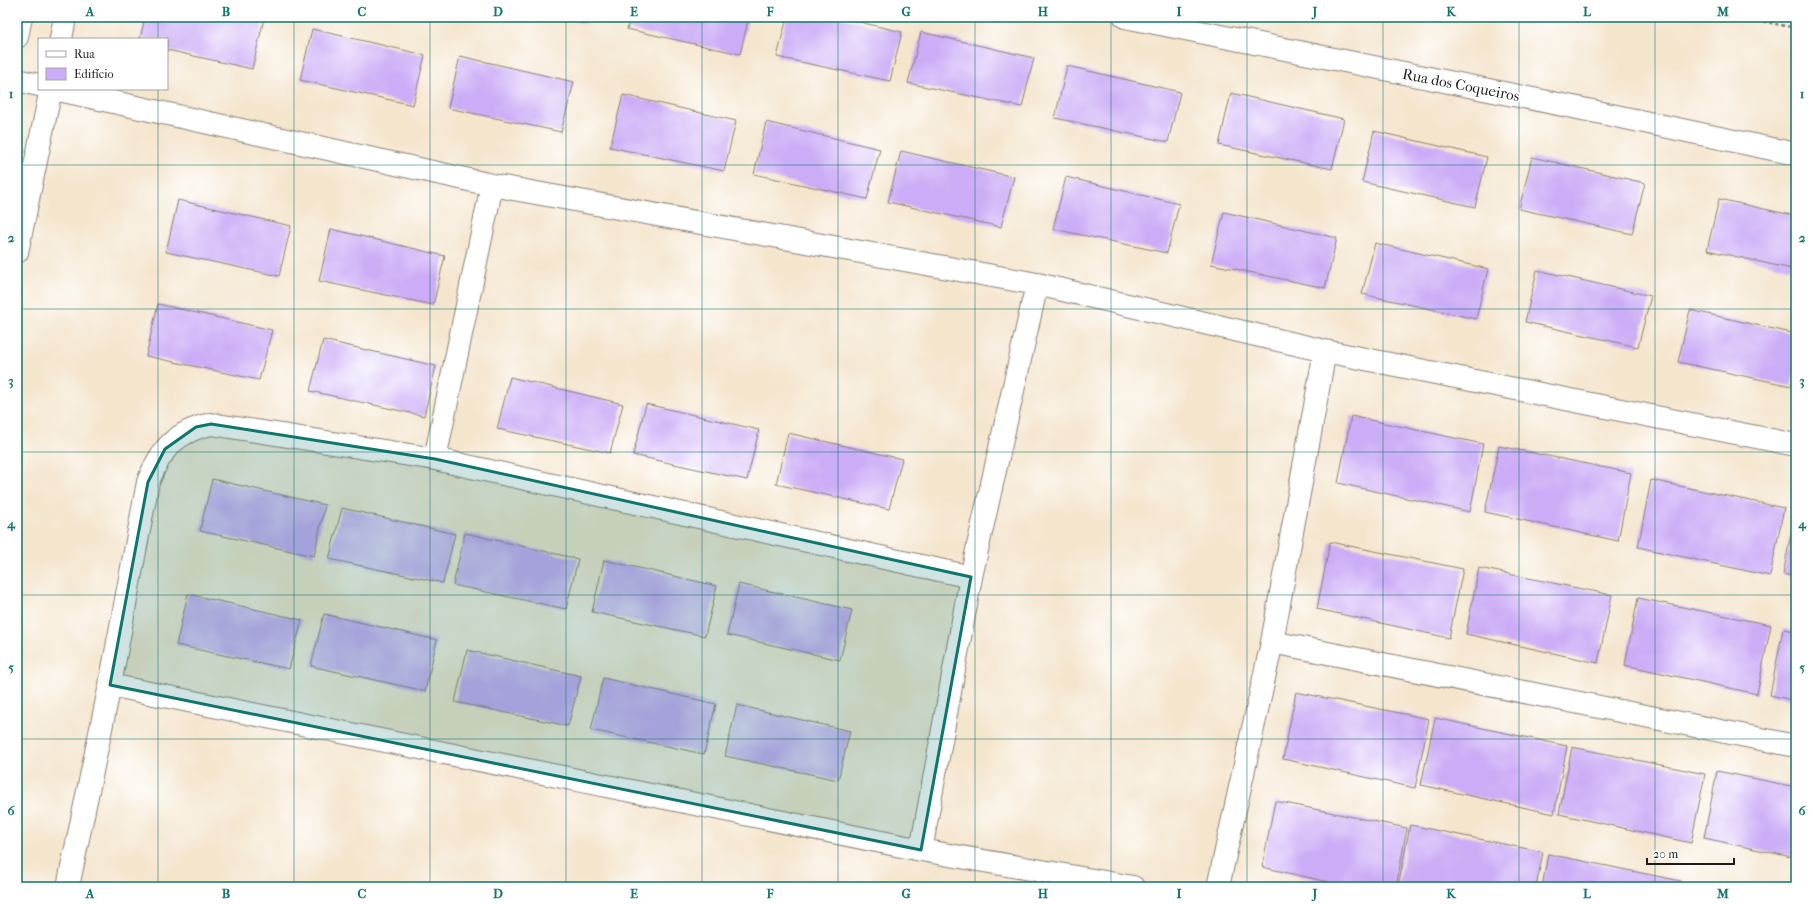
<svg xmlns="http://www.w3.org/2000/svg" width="1813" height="904" font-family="'IM FELL French Canon',serif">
<rect width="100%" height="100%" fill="#fff"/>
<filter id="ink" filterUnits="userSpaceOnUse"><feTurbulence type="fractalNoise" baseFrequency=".025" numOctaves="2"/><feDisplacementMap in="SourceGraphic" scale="8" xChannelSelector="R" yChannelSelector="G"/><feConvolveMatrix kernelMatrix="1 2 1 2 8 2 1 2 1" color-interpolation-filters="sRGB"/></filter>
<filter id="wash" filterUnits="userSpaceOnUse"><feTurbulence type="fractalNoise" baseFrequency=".012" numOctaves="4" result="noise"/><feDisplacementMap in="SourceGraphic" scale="16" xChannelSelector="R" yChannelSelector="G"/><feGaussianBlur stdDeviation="0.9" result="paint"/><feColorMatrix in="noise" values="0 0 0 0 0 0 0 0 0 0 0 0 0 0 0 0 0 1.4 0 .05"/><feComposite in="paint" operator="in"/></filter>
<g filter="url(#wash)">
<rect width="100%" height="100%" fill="#f4e5cd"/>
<g id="blocks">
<!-- building -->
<path fill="#cbacf6" d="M 145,17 L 257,17 L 264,19 L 252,69 L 167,50 L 167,39 L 140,39 Z
M 559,17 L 588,17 L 586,24 Z
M 630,17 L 749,17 L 740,54 L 627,29 Z
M 787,17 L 838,17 L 902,32 L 890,81 L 777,57 Z
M 312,29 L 425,55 L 413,105 L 300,80 Z
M 921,32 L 1034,58 L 1022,107 L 908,83 Z
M 460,56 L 574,82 L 561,132 L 448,108 Z
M 1067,66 L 1180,92 L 1168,142 L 1055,118 Z
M 1231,93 L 1344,119 L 1332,169 L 1219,145 Z
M 623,95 L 736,121 L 724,171 L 610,147 Z
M 766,122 L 880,149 L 867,199 L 754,174 Z
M 1374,131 L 1487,157 L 1475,207 L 1362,182 Z
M 901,151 L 1014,177 L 1001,227 L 888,202 Z
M 1532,157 L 1645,183 L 1632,234 L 1519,209 Z
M 1066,177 L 1179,204 L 1167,253 L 1053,229 Z
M 1719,199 L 1796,216 L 1796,270 L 1707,250 Z
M 178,200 L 291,226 L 279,276 L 166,252 Z
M 1224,212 L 1337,238 L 1325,288 L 1211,264 Z
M 331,229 L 445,256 L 433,305 L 319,281 Z
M 1375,243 L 1488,269 L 1476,319 L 1362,294 Z
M 1537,270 L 1651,296 L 1638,347 L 1525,322 Z
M 158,304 L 272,330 L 259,380 L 146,356 Z
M 1690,310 L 1796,334 L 1796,368 L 1791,386 L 1678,362 Z
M 323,340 L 436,366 L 424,416 L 310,391 Z
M 510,377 L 623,404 L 610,453 L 497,429 Z
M 646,404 L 759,430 L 747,480 L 633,455 Z
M 1351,416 L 1483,444 L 1470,512 L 1338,483 Z
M 788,433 L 902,459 L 889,509 L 776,484 Z
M 1499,446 L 1631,473 L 1618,541 L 1485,512 Z
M 212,479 L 325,505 L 314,556 L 200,531 Z
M 1651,480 L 1784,508 L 1770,576 L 1638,547 Z
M 342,508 L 455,534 L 443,583 L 329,559 Z
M 1795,514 L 1796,514 L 1796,577 L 1783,574 Z
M 465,533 L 578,559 L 566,609 L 453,585 Z
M 1330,542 L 1463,569 L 1449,638 L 1317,609 Z
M 604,560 L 717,586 L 705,636 L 592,612 Z
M 1479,568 L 1612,595 L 1598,663 L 1466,634 Z
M 739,584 L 852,610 L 840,660 L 727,635 Z
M 188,594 L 302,620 L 289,669 L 176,645 Z
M 1638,598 L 1771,625 L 1757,694 L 1625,665 Z
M 324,614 L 437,640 L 425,691 L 311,666 Z
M 1783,629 L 1796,631 L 1796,701 L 1770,695 Z
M 467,650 L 581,676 L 568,726 L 455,702 Z
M 603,678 L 716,704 L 704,754 L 591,730 Z
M 1296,692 L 1429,719 L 1415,788 L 1283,759 Z
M 737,705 L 850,731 L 838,780 L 725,756 Z
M 1435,718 L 1567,746 L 1554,814 L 1421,785 Z
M 1572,747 L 1705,774 L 1691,843 L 1559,814 Z
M 1717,771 L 1796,787 L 1796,858 L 1704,838 Z
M 1275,801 L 1407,828 L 1396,887 L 1350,887 L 1262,867 Z
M 1410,825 L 1543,852 L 1536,887 L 1398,887 Z
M 1548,854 L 1681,881 L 1679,887 L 1542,887 Z"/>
</g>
</g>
<g filter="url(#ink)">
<use href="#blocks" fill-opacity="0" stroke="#888074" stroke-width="1"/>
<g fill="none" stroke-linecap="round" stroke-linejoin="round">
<!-- minor casing -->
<g stroke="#888074" stroke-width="24">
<path id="minor" d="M 1125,17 L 1578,108 L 1796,154
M 17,37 L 21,17
M 61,39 L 65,17
M 17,80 L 39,85
M 54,89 L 492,185 L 1037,284 L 1325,351 L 1796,445
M 17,252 L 51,89
M 435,459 L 492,185
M 1272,642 L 1796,746
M 110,685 L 921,850 L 1133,887
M 921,850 L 971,577 L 1037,284
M 68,887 L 110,685 L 148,482 C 161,449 175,432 211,424 L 435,459 L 971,577
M 1218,887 L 1272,642 L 1325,351"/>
</g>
<!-- path -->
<path stroke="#888074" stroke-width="2.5" stroke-dasharray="3 3" stroke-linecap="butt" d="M 1740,17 L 1796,28"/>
<!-- minor -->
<use href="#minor" stroke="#fff" stroke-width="22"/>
</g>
</g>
<!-- marked area -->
<path fill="#0f766e" fill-opacity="0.2" stroke="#0f766e" stroke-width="3" stroke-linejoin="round" d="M 211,424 L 435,459 L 971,577 L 921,850 L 110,685 L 148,482 L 165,449 L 196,427 Z"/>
<!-- grid -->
<path fill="none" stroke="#0f766e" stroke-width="1" stroke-opacity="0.55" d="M 158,17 L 158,39M 294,17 L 294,887M 430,17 L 430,887M 566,17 L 566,887M 702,17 L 702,887M 838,17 L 838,887M 975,17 L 975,887M 1111,17 L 1111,887M 1247,17 L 1247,887M 1383,17 L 1383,887M 1519,17 L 1519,887M 1655,17 L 1655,887M 158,89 L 158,887M 17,165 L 1796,165M 17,309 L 1796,309M 17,452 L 1796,452M 17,595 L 1796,595M 17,739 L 1796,739"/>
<g text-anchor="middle" stroke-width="4" stroke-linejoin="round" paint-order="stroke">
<!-- street labels -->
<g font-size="15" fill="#1c1c1c" stroke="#fff">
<text transform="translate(1461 85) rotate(11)" y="5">Rua dos Coqueiros</text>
</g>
</g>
<!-- margin -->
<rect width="1813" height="904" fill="none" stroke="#fff" stroke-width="44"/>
<!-- legend -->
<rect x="38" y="38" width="130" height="52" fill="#ffffff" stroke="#a4a4a4"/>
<rect x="46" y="51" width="20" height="6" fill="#ffffff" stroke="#a4a4a4"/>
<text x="74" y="58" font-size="12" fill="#1c1c1c">Rua</text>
<rect x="46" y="68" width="20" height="12" fill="#cbacf6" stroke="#a4a4a4"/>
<text x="74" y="78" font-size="12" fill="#1c1c1c">Edifício</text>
<!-- scale -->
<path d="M1647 858v6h87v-6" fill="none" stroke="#1c1c1c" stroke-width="2"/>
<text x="1653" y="858" font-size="12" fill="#1c1c1c" stroke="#ffffff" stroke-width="3" paint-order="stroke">20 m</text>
<rect x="22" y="22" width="1769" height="860" fill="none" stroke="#0f766e" stroke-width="1.5"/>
<g font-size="13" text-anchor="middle" font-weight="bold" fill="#0f766e">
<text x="90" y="16">A</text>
<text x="226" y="16">B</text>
<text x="362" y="16">C</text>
<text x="498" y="16">D</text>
<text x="634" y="16">E</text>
<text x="770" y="16">F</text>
<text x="906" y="16">G</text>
<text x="1043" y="16">H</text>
<text x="1179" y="16">I</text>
<text x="1315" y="16">J</text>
<text x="1451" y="16">K</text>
<text x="1587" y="16">L</text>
<text x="1723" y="16">M</text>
<text x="11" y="98">1</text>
<text x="1802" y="98">1</text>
<text x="11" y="242">2</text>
<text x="1802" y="242">2</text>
<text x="11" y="385">3</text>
<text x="1802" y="385">3</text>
<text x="11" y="528">4</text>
<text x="1802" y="528">4</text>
<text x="11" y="672">5</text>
<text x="1802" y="672">5</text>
<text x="11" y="815">6</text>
<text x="1802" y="815">6</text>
<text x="90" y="898">A</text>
<text x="226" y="898">B</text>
<text x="362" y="898">C</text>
<text x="498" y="898">D</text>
<text x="634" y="898">E</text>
<text x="770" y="898">F</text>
<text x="906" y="898">G</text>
<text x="1043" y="898">H</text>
<text x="1179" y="898">I</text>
<text x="1315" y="898">J</text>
<text x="1451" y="898">K</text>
<text x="1587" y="898">L</text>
<text x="1723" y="898">M</text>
</g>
</svg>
